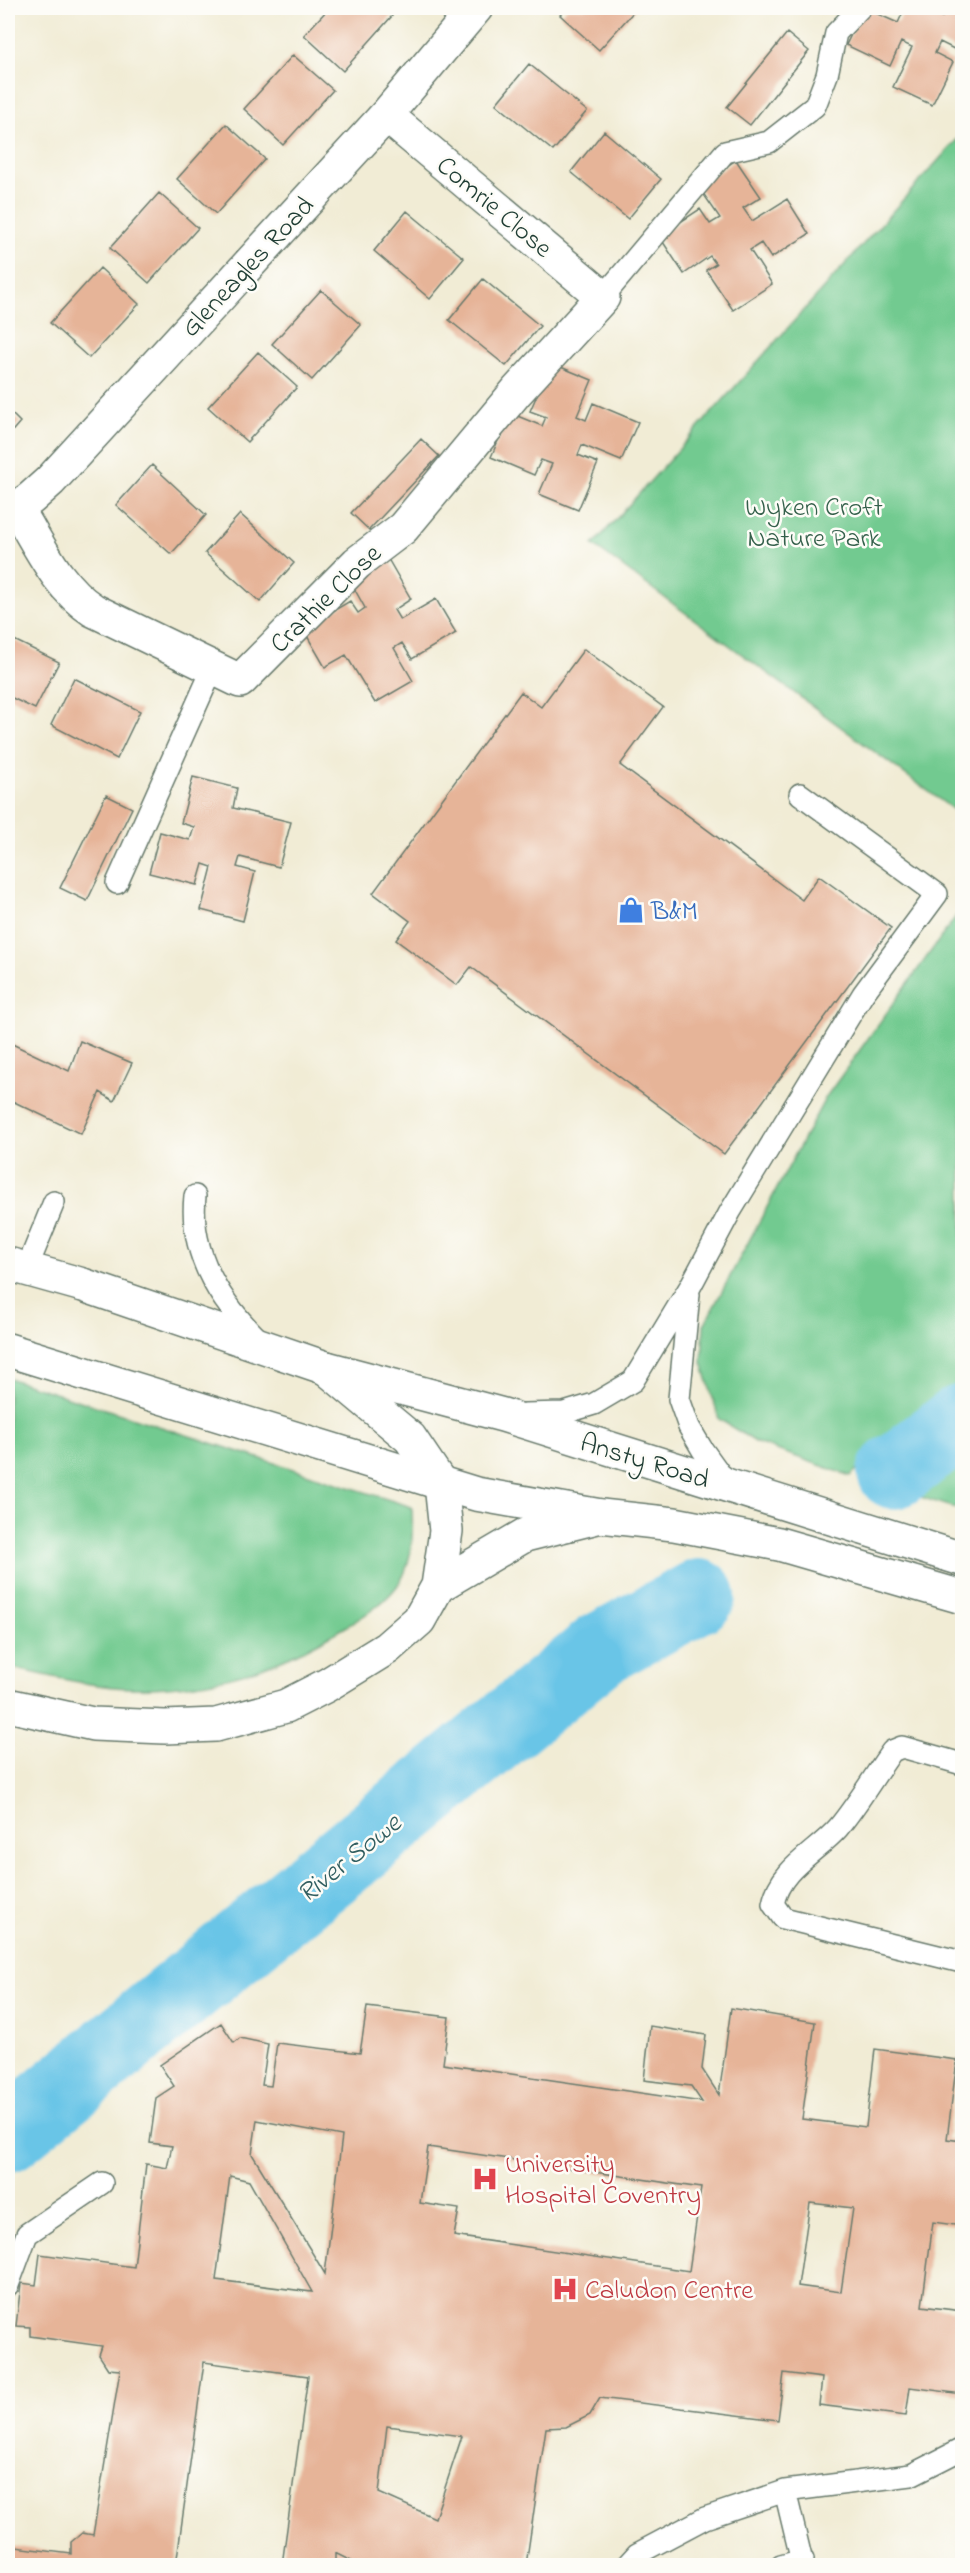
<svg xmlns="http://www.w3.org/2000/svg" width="970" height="2573" font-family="'Indie Flower',sans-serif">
<rect width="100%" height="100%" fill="#fdfcf7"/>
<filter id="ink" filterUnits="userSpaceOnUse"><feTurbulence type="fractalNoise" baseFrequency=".0167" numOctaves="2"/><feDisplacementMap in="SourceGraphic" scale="12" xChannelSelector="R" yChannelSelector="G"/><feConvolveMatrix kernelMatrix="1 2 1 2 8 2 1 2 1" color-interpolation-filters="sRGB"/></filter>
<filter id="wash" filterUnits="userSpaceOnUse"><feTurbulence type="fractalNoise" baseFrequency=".008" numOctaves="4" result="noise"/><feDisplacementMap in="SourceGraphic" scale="24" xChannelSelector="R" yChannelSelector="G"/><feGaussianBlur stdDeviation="1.35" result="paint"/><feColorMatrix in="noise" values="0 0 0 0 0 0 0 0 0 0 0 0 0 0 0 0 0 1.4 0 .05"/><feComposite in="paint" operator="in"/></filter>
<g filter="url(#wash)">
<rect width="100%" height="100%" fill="#f1ecd5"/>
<!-- green -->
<path fill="#72ca90" stroke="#488462" stroke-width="1.5" d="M 962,134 L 962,816 L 593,545 Z
M 962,908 L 962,1385 L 928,1409 L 850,1476 L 757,1443 L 719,1419 L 702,1362 L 704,1325 L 826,1097 Z
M 8,1378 L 412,1507 C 413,1531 413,1561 400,1582 C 387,1602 364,1616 344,1628 C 279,1666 228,1685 151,1688 C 103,1690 54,1677 8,1667 Z
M 962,1460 L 962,1510 L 914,1495 Z"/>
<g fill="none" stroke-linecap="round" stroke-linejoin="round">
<!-- river -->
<path stroke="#69c5e7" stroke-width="74" d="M 894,1472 L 962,1421
M 8,2135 L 601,1649 L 699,1596"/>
</g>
<g id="blocks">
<!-- building -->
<path fill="#e6b498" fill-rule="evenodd" d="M 329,8 L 383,8 L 392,16 L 343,71 L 304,35 Z
M 567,8 L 637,8 L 599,50 L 560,15 Z
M 864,8 L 898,23 L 903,12 L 893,8 L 931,8 L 929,11 L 942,17 L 947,8 L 962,8 L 962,53 L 940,42 L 935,53 L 953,62 L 932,105 L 893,87 L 912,47 L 901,42 L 890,66 L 846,45 Z
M 787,33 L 809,51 L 750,125 L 727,107 Z
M 293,55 L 333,90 L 283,145 L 244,109 Z
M 529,64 L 587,111 L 553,151 L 496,104 Z
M 226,124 L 265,159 L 216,214 L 177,179 Z
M 604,131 L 661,179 L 628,219 L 571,172 Z
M 736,160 L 761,197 L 743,208 L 752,221 L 787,199 L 809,234 L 771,258 L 761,243 L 750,250 L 772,284 L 733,310 L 706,270 L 716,264 L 710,256 L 684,274 L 659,236 L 700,209 L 710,224 L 720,218 L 698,186 Z
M 159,193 L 198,228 L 149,283 L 110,248 Z
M 407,211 L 464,258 L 430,299 L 374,251 Z
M 100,268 L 139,304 L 89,358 L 50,323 Z
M 483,279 L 540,326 L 506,366 L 449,320 Z
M 321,290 L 361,325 L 312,380 L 272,344 Z
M 258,352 L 297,387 L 247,442 L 208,407 Z
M 551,363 L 592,380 L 577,416 L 586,420 L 593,403 L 638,422 L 621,461 L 582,445 L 578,455 L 598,463 L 578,510 L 539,494 L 552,464 L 541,460 L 534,475 L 491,457 L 510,413 L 542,426 L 546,417 L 530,411 Z
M 8,410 L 20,422 L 8,436 Z
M 421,439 L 439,456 L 369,530 L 351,513 Z
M 152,465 L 206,515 L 171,554 L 116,505 Z
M 240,514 L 294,563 L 260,602 L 205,553 Z
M 388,559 L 411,599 L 394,610 L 400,620 L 436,599 L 456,633 L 412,659 L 402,643 L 394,648 L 413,681 L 375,703 L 346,655 L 325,667 L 303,629 L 350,601 L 358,613 L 365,608 L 350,581 Z
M 8,637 L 59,662 L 35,709 L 8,696 Z
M 584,649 L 663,707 L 620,765 L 802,900 L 819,876 L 891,928 L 724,1154 L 471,967 L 457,985 L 396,940 L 410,921 L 373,893 L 521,692 L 541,707 Z
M 74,678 L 140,711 L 117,759 L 51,725 Z
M 193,777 L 237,788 L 233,808 L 291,822 L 279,867 L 240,857 L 237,867 L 255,872 L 243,921 L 201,910 L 212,867 L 203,864 L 197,885 L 149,873 L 160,832 L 190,840 L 194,827 L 181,823 Z
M 106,795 L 132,808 L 87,901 L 60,888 Z
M 80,1041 L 132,1063 L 114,1101 L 100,1092 L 81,1134 L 8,1099 L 8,1042 L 69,1071 Z
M 367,2007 L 449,2017 L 443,2064 L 702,2102 L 691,2086 L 644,2080 L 650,2026 L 706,2035 L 702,2069 L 719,2095 L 731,2008 L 815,2022 L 802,2119 L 866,2127 L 875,2049 L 957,2060 L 947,2139 L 962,2141 L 962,2226 L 933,2222 L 922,2306 L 962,2311 L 962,2394 L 910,2387 L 906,2416 L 819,2405 L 822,2378 L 784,2373 L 778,2420 L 600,2398 L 590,2415 L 566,2427 L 546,2428 L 526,2565 L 359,2565 L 335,2553 L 335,2565 L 282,2565 L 308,2376 L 204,2362 L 176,2565 L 8,2565 L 8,2546 L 71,2554 L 71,2542 L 82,2533 L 93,2535 L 120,2370 L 108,2369 L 99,2355 L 102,2346 L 30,2336 L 30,2327 L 16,2326 L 21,2283 L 36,2285 L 40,2254 L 134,2267 L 146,2164 L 167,2168 L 172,2146 L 150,2143 L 156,2098 L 174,2086 L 160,2065 L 221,2023 L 234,2043 L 240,2038 L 268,2044 L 262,2085 L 271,2086 L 277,2043 L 360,2053 ZM 257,2120 L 342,2136 L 325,2274 L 252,2154 ZM 428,2147 L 701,2188 L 689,2271 L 454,2236 L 459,2209 L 420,2203 ZM 230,2176 L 249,2181 L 312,2292 L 216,2280 ZM 810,2203 L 853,2208 L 841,2292 L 798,2286 ZM 387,2426 L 462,2436 L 435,2518 L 379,2493 Z"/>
</g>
</g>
<g filter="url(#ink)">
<use href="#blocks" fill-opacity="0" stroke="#687a6c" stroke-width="1.5"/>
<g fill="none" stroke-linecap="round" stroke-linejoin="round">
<!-- service casing -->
<g stroke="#687a6c" stroke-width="24">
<path id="service" d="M 603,297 L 725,152 L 769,142 L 815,106 L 827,75 L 836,33 L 860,8
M 117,883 L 213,668
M 195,1196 C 189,1253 220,1302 259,1340
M 27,1268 L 54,1202
M 689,1294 L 679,1399 L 689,1427 L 702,1449 L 720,1474 L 731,1482
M 525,1414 L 564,1413 L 594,1404 L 633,1381 L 690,1287 L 730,1212 L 863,994 L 937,894 L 800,794
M 962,1764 L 902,1747 L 892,1751 C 874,1776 858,1804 838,1828 C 816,1853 780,1868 773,1904 L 783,1918 L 962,1962
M 8,2285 L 27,2234 L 102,2183
M 785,2491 L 803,2566
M 626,2566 L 637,2554 L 705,2518 L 785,2491 L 911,2475 L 962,2449
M 781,2566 L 803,2560"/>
</g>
<!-- minor casing -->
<g stroke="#687a6c" stroke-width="36">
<path id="minor" d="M 17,509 C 39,544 57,587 93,610 L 240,681 L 357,563 L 403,528 L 517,391 L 603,297 L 386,115
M 8,515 L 31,498 L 50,481 L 386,115 L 476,8"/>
</g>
<!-- secondary casing -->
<g stroke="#687a6c" stroke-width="36">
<path id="secondary" d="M 438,1586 L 525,1535 L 601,1516
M 8,1705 L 93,1724 L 165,1727 L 216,1725 L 286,1706 L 327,1685 L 387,1648 L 419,1620 L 438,1586 L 446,1531 L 441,1484 L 410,1438 L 326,1368"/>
</g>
<!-- trunk casing -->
<g stroke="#687a6c" stroke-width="36">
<path id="trunk" d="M 8,1264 L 83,1285 L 326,1368 L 503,1415 L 962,1559
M 8,1350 L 476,1494 L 601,1516 L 674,1524 L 779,1544 L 962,1597"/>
</g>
<!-- service -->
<use href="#service" stroke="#fff" stroke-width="21"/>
<!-- minor -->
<use href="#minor" stroke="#fff" stroke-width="33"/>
<!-- secondary -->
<use href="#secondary" stroke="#fff" stroke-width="33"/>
<!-- trunk -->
<use href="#trunk" stroke="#fff" stroke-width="33"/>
</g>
</g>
<!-- icons -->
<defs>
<g id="shop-bare" transform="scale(2.07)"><path d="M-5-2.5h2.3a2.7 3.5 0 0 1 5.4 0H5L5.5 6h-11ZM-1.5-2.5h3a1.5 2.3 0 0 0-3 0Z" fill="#3f7fe0" stroke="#fdfcf7" stroke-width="2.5" paint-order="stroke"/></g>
<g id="hospital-bare" transform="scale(2.07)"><path d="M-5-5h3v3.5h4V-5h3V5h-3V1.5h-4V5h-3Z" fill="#e0444e" stroke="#fdfcf7" stroke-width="2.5" paint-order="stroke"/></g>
</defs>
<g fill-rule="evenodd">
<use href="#shop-bare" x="631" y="910"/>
<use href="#hospital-bare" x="485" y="2179"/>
<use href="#hospital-bare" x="565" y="2289"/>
</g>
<g text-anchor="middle" stroke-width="5" stroke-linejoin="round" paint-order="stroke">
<!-- street labels -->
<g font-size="27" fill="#1f3d34" stroke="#fdfcf7">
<text transform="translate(495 206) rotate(40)" y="9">Comrie Close</text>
<text transform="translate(247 266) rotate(-47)" y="9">Gleneagles Road</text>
<text transform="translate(325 598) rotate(-44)" y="9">Crathie Close</text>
<text transform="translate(645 1460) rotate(17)" y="9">Ansty Road</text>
</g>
<!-- park labels -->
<g font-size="27" fill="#34604b" stroke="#fdfcf7">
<text x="814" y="515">Wyken Croft<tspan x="814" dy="31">Nature Park</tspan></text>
</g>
<!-- shop labels -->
<g font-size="27" fill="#366cbe" stroke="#fdfcf7" text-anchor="start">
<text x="651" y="919">B&amp;M</text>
</g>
<!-- health labels -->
<g font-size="27" fill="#be3a42" stroke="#fdfcf7" text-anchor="start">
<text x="505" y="2172">University<tspan x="505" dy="31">Hospital Coventry</tspan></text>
<text x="585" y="2298">Caludon Centre</text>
</g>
<!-- water labels -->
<g font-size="28" font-style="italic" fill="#325f61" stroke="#fdfcf7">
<text transform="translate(348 1857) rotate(-39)" y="10">River Sowe</text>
</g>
</g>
<!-- margin -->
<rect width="970" height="2573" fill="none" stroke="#fdfcf7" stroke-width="30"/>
</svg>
